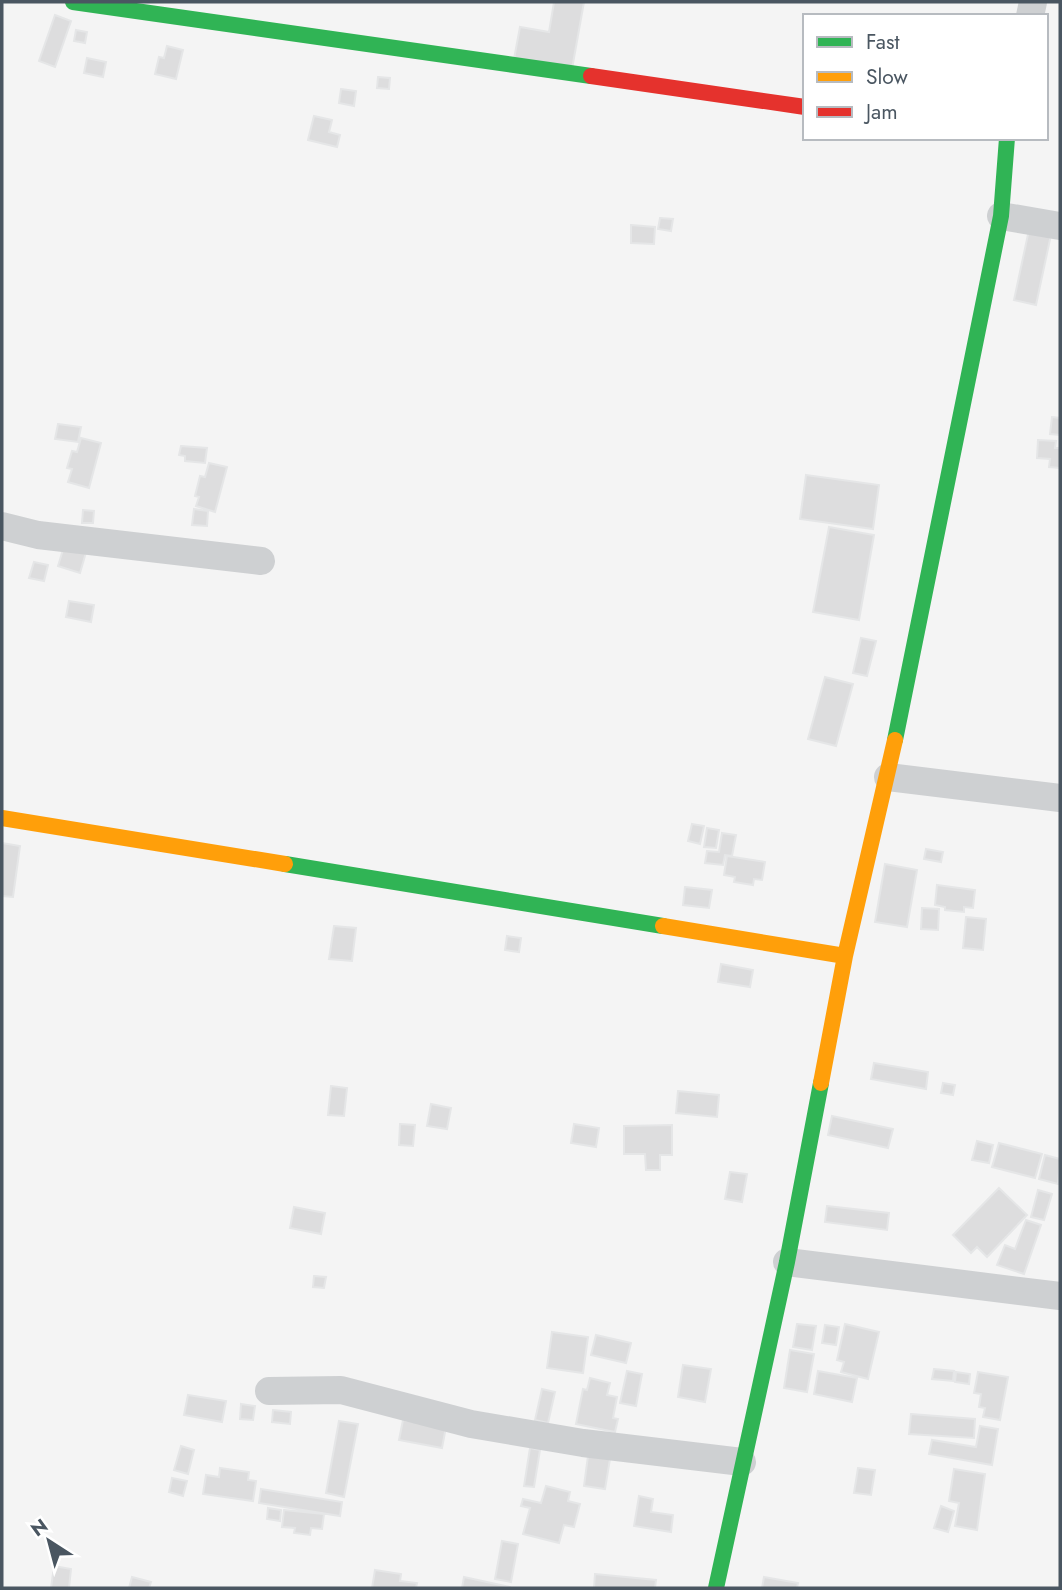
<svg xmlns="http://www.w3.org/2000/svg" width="1062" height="1590" font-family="Jost,sans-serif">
<rect width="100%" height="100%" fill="#f4f4f4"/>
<!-- building -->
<path fill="#ddddde" stroke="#e5e6e7" stroke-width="2" d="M 554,2 L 584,2 L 572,69 L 514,59 L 520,27 L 549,32 Z
M 55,15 L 71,21 L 55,67 L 39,61 Z
M 76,30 L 87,32 L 85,43 L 74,41 Z
M 167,46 L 183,50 L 176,79 L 155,74 L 159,57 L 164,58 Z
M 87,58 L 106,62 L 103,77 L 84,73 Z
M 378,77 L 390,78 L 389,89 L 377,88 Z
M 341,89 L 356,91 L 354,106 L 339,103 Z
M 314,116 L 332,120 L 329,132 L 340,135 L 337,147 L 308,140 Z
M 660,218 L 673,219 L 671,231 L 658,229 Z
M 631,225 L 655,227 L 654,244 L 631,243 Z
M 1030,225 L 1052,230 L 1036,305 L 1014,300 Z
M 1052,417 L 1060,418 L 1060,435 L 1050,434 Z
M 58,424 L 81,427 L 78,442 L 55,439 Z
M 81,438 L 101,443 L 89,488 L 68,482 L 72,469 L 67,468 L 72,451 L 77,452 Z
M 1038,440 L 1056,441 L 1055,448 L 1060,448 L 1060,468 L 1049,467 L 1050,459 L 1037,458 Z
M 181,446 L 207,448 L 205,463 L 185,461 L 185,456 L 179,455 Z
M 209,463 L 227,467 L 215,512 L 196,506 L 199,497 L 195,496 L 200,476 L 205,477 Z
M 806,475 L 879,485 L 873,529 L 800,519 Z
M 194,509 L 208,511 L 207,526 L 192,525 Z
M 83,510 L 94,511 L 93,523 L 82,523 Z
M 829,527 L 874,535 L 859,620 L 813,612 Z
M 65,543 L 87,549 L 80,573 L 58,566 Z
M 34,562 L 48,565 L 44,581 L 29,578 Z
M 69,601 L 94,605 L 91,622 L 66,617 Z
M 861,638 L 876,641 L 867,676 L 853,673 Z
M 825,677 L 853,684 L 836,746 L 808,739 Z
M 692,824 L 704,826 L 700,844 L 688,841 Z
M 707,828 L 719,830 L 716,848 L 704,847 Z
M 722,833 L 736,835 L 732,856 L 725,855 L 723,865 L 705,863 L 707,851 L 719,852 Z
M 2,843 L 20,846 L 13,897 L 2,896 Z
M 926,849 L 943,852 L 941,862 L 924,859 Z
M 727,856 L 765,862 L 762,880 L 754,879 L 753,885 L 734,882 L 735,877 L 724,875 Z
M 885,864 L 917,870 L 907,927 L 875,922 Z
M 937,885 L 975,890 L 973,908 L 964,907 L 964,912 L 945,910 L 945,907 L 935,905 Z
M 685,887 L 712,890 L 709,908 L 683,905 Z
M 922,908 L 939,909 L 938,930 L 921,929 Z
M 966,917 L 986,919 L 983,950 L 963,948 Z
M 334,926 L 356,928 L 352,961 L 329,959 Z
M 507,936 L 521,938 L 519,952 L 505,950 Z
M 721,964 L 753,970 L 750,987 L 718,982 Z
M 874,1063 L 928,1072 L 926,1089 L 871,1079 Z
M 943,1083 L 955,1085 L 953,1095 L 941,1093 Z
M 331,1086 L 347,1088 L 344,1116 L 328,1115 Z
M 678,1091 L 719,1095 L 717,1117 L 676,1113 Z
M 431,1104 L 451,1108 L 447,1129 L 427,1126 Z
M 832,1116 L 893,1129 L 888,1148 L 828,1135 Z
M 400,1124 L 415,1125 L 413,1146 L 399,1145 Z
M 574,1124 L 599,1128 L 596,1147 L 571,1143 Z
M 672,1125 L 672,1155 L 660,1155 L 660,1170 L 646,1170 L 645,1154 L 624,1154 L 624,1126 Z
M 977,1141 L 993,1145 L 989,1163 L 972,1160 Z
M 999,1143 L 1042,1154 L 1035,1178 L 992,1167 Z
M 1045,1155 L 1060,1159 L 1058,1184 L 1039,1179 Z
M 730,1172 L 747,1174 L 742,1202 L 725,1199 Z
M 999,1188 L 1027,1215 L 987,1257 L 977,1247 L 971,1253 L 953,1235 Z
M 1038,1190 L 1052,1194 L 1044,1220 L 1031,1217 Z
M 827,1206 L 889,1213 L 887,1230 L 825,1222 Z
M 294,1207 L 325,1213 L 321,1234 L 290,1228 Z
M 1026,1220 L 1041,1225 L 1024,1274 L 997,1265 L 1005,1245 L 1015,1249 Z
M 314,1276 L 326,1277 L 324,1288 L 313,1287 Z
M 797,1324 L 816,1326 L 812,1350 L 793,1347 Z
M 845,1324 L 879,1332 L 868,1379 L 841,1372 L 844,1362 L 837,1360 Z
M 825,1325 L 839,1327 L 836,1345 L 822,1343 Z
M 552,1332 L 588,1337 L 583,1373 L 547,1368 Z
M 596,1335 L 631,1343 L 626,1363 L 591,1355 Z
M 790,1350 L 814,1354 L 807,1392 L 784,1388 Z
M 683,1365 L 711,1369 L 705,1402 L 678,1397 Z
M 934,1369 L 954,1371 L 953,1381 L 932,1379 Z
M 627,1371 L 642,1374 L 636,1406 L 620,1403 Z
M 818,1371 L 857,1378 L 852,1402 L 814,1394 Z
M 956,1372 L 970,1374 L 969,1384 L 955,1382 Z
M 978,1372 L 1008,1377 L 1000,1420 L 983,1417 L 985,1408 L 979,1407 L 981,1394 L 974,1393 Z
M 590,1378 L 610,1383 L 607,1395 L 617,1397 L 613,1418 L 618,1419 L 615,1432 L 576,1424 L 583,1389 L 587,1390 Z
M 542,1389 L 555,1392 L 548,1423 L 535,1420 Z
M 188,1395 L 226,1401 L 222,1422 L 184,1415 Z
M 241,1404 L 255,1406 L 253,1420 L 240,1419 Z
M 273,1410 L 291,1412 L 290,1424 L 272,1422 Z
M 911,1414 L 975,1419 L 974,1438 L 909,1434 Z
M 403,1420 L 446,1427 L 442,1448 L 399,1440 Z
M 339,1421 L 358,1424 L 344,1497 L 326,1493 Z
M 980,1426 L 998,1429 L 992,1465 L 929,1454 L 932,1440 L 976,1447 Z
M 181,1446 L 194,1450 L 188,1474 L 174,1470 Z
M 530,1448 L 540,1450 L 534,1487 L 524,1486 Z
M 588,1456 L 610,1459 L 605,1489 L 584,1486 Z
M 220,1468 L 249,1472 L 248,1480 L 256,1481 L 253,1501 L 203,1494 L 206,1475 L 219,1477 Z
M 858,1468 L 875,1470 L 871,1495 L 854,1493 Z
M 954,1469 L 985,1474 L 977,1530 L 955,1526 L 959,1503 L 949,1501 Z
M 172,1478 L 187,1481 L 183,1496 L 169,1492 Z
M 546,1486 L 570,1492 L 568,1501 L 580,1504 L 574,1527 L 564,1525 L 559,1543 L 523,1534 L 530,1508 L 521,1506 L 523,1499 L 541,1503 Z
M 261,1489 L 342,1502 L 340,1516 L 259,1503 Z
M 639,1496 L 653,1499 L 651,1512 L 673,1515 L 671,1532 L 634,1526 Z
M 941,1506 L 954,1511 L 948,1532 L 934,1528 Z
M 268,1508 L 281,1510 L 280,1521 L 267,1519 Z
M 284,1510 L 324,1514 L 322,1529 L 311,1528 L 310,1535 L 294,1533 L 295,1528 L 282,1527 Z
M 502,1541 L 518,1544 L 511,1582 L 495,1579 Z
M 54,1566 L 71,1569 L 69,1588 L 51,1588 Z
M 375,1570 L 401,1574 L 400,1581 L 417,1583 L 416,1588 L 372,1588 Z
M 595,1574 L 656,1580 L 655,1588 L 594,1588 Z
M 132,1577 L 151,1582 L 149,1588 L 129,1588 Z
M 464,1577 L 510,1587 L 510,1588 L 462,1588 Z
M 764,1577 L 798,1583 L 797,1588 L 762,1588 Z"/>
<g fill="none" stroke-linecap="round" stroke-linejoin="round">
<!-- street -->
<path stroke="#ced0d2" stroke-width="28" d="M 1030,16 L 1033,2
M 1001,216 L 1060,226
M 2,526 L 38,535 L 261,561
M 888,777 L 1060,798
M 787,1262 L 1060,1296
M 269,1391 L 341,1390 L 471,1424 L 583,1443 L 742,1462"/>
<!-- fast -->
<path stroke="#30b455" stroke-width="16" d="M 73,2 L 591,76
M 895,740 L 1001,216 L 1007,138
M 285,864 L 663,926
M 716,1588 L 787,1262 L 821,1083"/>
<!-- slow -->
<path stroke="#ff9f0a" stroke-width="16" d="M 2,818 L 285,864
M 663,926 L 845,956
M 821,1083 L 845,956 L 895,740"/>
<!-- jam -->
<path stroke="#e5322d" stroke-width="16" d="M 591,76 L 805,107"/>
</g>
<!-- border -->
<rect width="1062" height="1590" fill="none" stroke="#4a5661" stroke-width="7"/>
<!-- legend -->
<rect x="803" y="14" width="245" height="126" fill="#ffffff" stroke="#b7bbc0" stroke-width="2"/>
<rect x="817" y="37" width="35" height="10" fill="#30b455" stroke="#b7bbc0" stroke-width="2"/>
<text x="866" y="49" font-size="21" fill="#4a5661">Fast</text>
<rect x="817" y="72" width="35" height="10" fill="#ff9f0a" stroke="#b7bbc0" stroke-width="2"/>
<text x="866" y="84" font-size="21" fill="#4a5661">Slow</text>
<rect x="817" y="107" width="35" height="10" fill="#e5322d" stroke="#b7bbc0" stroke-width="2"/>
<text x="866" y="119" font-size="21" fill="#4a5661">Jam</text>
<!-- north arrow -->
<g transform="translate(49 1541) rotate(324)" stroke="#ffffff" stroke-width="5" paint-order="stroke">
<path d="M0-5L12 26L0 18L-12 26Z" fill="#4a5661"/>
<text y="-10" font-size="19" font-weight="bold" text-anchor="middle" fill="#4a5661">N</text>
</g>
</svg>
